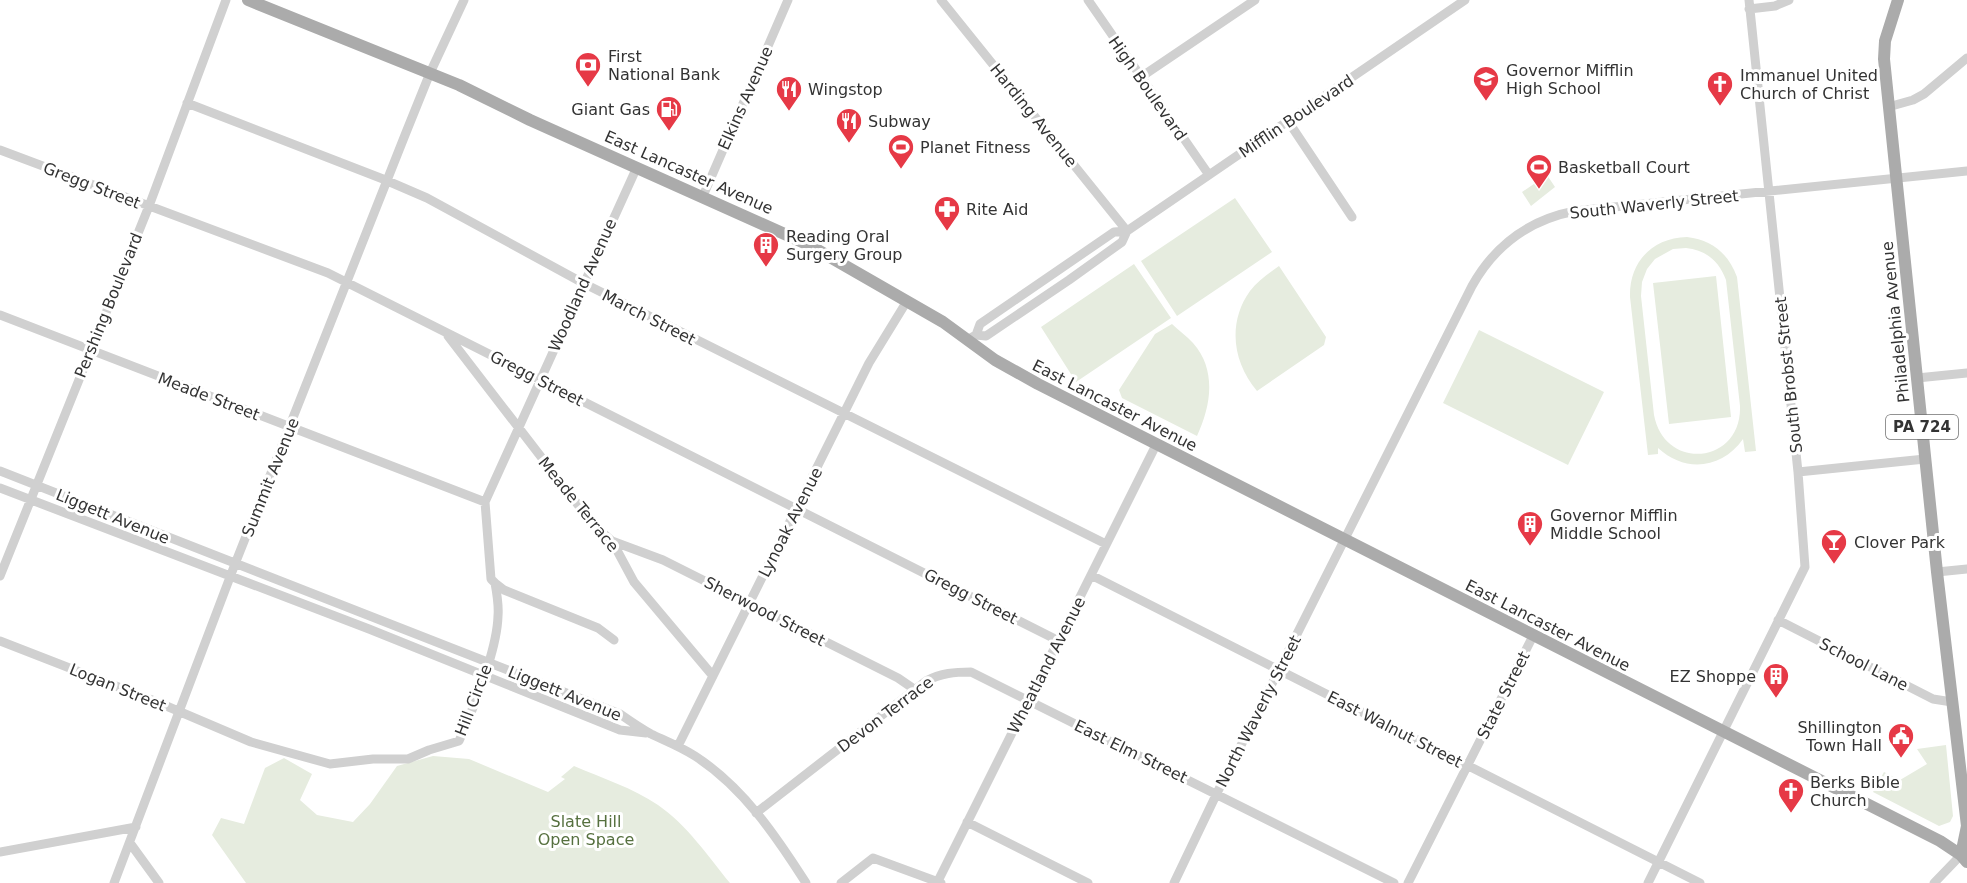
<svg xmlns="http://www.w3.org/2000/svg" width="1967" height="883" font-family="'DejaVu Sans',sans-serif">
<rect width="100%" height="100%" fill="#fff"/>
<!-- green -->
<path fill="#e6ecdf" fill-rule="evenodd" d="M 1547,175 L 1555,187 L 1531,206 L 1522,192 Z
M 1235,198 L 1272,252 L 1177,316 L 1141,261 Z
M 1687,237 C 1712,240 1728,253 1737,277 L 1756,451 L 1745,452 L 1743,439 C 1722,469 1685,473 1658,448 L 1658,454 L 1648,455 L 1630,297 C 1629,262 1652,238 1687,237 ZM 1686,248 C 1706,250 1719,261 1726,280 L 1740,406 C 1742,464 1665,472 1654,415 L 1641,296 L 1642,282 L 1647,269 L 1655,259 L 1673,249 Z
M 1134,264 L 1171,318 L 1076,382 L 1041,327 Z
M 1279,266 L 1326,337 L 1324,345 L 1257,391 C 1233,363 1227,323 1250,291 C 1258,281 1268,274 1279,266 Z
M 1716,276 L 1731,417 L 1669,424 L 1653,283 Z
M 1172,324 C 1178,330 1187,336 1193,343 C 1217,370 1211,406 1197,436 L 1122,398 L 1119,390 L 1155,334 Z
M 1479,330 L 1604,392 L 1568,465 L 1443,403 Z
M 1946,745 L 1953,816 L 1950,822 L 1939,826 L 1873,792 L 1884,772 L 1900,780 L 1927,764 L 1917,749 Z
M 433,756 L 469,759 L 548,792 L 565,779 L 561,777 L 574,766 C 602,778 633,788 658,805 C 687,825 708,856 730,883 L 246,883 L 212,835 L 221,818 L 244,824 L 265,768 L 284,758 L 312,774 L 300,800 L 317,815 L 353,822 L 370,804 L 397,766 Z"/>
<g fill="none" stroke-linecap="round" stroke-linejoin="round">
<!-- minor -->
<path stroke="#d0d0d0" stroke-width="9" d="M 941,0 L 1127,231
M 1088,0 L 1209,175
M 1749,9 L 1775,6 L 1789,0
M 1141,77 L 1255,0
M 187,103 L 383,179 L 427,198 L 583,283 L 1106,544
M 1888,107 L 1913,100 L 1924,94 L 1967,58
M 1288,121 L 1352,217
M 0,150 L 328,273 L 1059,641
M 703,196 L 788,0
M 0,315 L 485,502
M 976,335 L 986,336 L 1069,280 L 1122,242 L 1127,231
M 448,336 L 592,523 L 612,541 L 634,582 L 713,676
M 967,340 L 976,335 L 980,324 L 1114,232 L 1127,231 L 1465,0
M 1917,378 L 1967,373
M 0,471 L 620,714 C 630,721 640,728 651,734 C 666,741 681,747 695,756 C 743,787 776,836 806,883
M 1798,472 L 1925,459
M 0,488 L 369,629 L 620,730 L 646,733
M 612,541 L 663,560 L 898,678 L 914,689
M 1937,572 L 1967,569
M 1091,575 L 1700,883
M 0,576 L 149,206 L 226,0
M 495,583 L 504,590 L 598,628 L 614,640
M 1778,620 L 1933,699 L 1952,702
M 0,641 L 157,702 L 251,742 L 330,764 L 373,759 L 408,759 L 429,750 L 459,741 C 473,709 497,650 498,616 C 499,605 497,594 495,583 L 491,579 L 485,502 L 637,167
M 678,746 L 869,363 L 907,301
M 756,813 L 926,681 C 941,673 955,672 971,672 L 1394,883
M 967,822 L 1088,883
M 130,843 L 159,883
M 0,852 L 136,827
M 938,881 L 1156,445
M 114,883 L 235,564 L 405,135 L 430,73 L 464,0
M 841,883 L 873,858 L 941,883
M 1174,883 L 1217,793 L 1472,286 C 1495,245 1528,220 1575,211 L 1967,171
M 1408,883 L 1533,636
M 1648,883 L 1805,567 L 1798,472 L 1749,0
M 1934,883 L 1961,855 L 1967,855"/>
<!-- major -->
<path stroke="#ababab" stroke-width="12" d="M 248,0 L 459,85 L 530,120 L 809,245 L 943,322 L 995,360 L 1038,384 L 1940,841 L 1961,855 L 1967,862
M 1898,0 L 1885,41 L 1884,59 L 1937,572 L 1967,826 L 1961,855"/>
</g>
<!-- icons -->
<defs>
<g id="bank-pin" transform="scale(1.35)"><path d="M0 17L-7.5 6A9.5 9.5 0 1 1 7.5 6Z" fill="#e63946" stroke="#fff"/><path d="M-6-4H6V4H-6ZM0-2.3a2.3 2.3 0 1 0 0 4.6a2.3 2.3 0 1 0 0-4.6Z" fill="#fff"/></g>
<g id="school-pin" transform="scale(1.35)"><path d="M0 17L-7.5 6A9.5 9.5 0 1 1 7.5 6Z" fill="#e63946" stroke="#fff"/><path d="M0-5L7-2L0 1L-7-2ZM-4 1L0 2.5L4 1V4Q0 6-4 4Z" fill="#fff"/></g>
<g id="church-pin" transform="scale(1.35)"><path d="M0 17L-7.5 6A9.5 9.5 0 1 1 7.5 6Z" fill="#e63946" stroke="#fff"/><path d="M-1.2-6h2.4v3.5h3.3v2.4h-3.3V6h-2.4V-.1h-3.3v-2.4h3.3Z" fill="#fff"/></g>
<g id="restaurant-pin" transform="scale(1.35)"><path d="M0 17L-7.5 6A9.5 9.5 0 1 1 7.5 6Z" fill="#e63946" stroke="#fff"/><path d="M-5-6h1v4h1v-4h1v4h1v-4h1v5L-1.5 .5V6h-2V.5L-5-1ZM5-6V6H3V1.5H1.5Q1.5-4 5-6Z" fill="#fff"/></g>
<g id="fuel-pin" transform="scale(1.35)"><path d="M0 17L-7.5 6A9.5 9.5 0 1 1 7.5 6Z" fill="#e63946" stroke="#fff"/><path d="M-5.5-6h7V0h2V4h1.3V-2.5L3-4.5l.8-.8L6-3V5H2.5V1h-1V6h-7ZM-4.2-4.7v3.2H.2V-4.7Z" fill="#fff"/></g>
<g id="stadium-pin" transform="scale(1.35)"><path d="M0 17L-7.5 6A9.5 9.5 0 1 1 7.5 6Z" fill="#e63946" stroke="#fff"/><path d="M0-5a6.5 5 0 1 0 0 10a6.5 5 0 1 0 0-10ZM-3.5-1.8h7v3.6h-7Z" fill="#fff"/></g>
<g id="pharmacy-pin" transform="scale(1.35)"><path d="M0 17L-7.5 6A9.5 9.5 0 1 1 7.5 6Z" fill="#e63946" stroke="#fff"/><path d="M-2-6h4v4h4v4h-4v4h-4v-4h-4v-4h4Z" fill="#fff"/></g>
<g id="building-pin" transform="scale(1.35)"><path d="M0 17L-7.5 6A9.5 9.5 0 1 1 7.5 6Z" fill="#e63946" stroke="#fff"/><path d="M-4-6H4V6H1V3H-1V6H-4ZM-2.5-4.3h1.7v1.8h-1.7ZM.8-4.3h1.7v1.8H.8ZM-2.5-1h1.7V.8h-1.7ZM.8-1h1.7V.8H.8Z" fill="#fff"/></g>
<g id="bar-pin" transform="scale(1.35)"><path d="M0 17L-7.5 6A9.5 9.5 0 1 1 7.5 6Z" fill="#e63946" stroke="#fff"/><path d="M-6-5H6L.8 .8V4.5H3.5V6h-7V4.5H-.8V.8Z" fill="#fff"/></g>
<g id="civic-pin" transform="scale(1.35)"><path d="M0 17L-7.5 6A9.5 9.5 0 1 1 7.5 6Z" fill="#e63946" stroke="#fff"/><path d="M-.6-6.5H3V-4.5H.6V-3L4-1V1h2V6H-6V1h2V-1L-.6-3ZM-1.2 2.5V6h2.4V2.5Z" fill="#fff"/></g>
</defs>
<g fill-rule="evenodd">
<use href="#bank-pin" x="588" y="65"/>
<use href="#school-pin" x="1486" y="79"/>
<use href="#church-pin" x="1720" y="84"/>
<use href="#restaurant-pin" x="789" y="89"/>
<use href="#fuel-pin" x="669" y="109"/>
<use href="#restaurant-pin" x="849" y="121"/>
<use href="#stadium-pin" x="901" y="147"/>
<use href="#stadium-pin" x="1539" y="167"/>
<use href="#pharmacy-pin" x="947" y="209"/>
<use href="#building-pin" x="766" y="245"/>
<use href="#building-pin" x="1530" y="524"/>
<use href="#bar-pin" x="1834" y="542"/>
<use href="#building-pin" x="1776" y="676"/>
<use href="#civic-pin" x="1901" y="736"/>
<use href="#church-pin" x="1791" y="791"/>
</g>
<g text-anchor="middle" stroke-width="6" stroke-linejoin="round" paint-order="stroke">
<!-- shield labels -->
<rect fill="#fff" stroke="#707070" stroke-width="1.5" x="1886" y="415" width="72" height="24" rx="4.5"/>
<g font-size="15" font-weight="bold" fill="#333">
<text x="1922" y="432">PA 724</text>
</g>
<!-- poi labels -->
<g font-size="16" fill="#333" stroke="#fff" text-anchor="start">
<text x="608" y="62">First<tspan x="608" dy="18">National Bank</tspan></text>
<text x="1506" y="76">Governor Mifflin<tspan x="1506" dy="18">High School</tspan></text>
<text x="1740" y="81">Immanuel United<tspan x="1740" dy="18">Church of Christ</tspan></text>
<text x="808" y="95">Wingstop</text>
<text x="650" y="115" text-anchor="end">Giant Gas</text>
<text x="868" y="127">Subway</text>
<text x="920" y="153">Planet Fitness</text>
<text x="1558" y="173">Basketball Court</text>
<text x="966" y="215">Rite Aid</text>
<text x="786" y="242">Reading Oral<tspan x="786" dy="18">Surgery Group</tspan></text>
<text x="1550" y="521">Governor Mifflin<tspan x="1550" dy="18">Middle School</tspan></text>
<text x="1854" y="548">Clover Park</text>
<text x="1756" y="682" text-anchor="end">EZ Shoppe</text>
<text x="1882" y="733" text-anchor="end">Shillington<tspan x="1882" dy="18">Town Hall</tspan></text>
<text x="1810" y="788">Berks Bible<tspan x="1810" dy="18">Church</tspan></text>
</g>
<!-- street labels -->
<g font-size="16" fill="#333" stroke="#fff">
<text transform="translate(1148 88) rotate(55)" y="6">High Boulevard</text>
<text transform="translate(745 98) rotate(-66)" y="6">Elkins Avenue</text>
<text transform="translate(1034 115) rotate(51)" y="6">Harding Avenue</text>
<text transform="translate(1296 116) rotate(-34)" y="6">Mifflin Boulevard</text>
<text transform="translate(689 172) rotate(24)" y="6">East Lancaster Avenue</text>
<text transform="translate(92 185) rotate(21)" y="6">Gregg Street</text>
<text transform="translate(1654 204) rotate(-6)" y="6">South Waverly Street</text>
<text transform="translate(582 285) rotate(-66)" y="6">Woodland Avenue</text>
<text transform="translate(108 305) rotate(-68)" y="6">Pershing Boulevard</text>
<text transform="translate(649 317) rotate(27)" y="6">March Street</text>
<text transform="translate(1895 322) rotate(-96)" y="6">Philadelphia Avenue</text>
<text transform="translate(1788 375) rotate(-96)" y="6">South Brobst Street</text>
<text transform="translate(537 378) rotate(27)" y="6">Gregg Street</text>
<text transform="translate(209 396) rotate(21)" y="6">Meade Street</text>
<text transform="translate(1115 405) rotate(27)" y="6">East Lancaster Avenue</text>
<text transform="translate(270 477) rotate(-68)" y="6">Summit Avenue</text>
<text transform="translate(579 504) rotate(51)" y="6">Meade Terrace</text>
<text transform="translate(113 516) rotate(22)" y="6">Liggett Avenue</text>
<text transform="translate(790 522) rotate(-63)" y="6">Lynoak Avenue</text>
<text transform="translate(971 596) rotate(27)" y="6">Gregg Street</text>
<text transform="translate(765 611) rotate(27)" y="6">Sherwood Street</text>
<text transform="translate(1548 625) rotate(27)" y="6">East Lancaster Avenue</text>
<text transform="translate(1864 664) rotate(27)" y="6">School Lane</text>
<text transform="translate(1046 665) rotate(-63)" y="6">Wheatland Avenue</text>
<text transform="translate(118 687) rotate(22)" y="6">Logan Street</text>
<text transform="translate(565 693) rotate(22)" y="6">Liggett Avenue</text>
<text transform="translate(1503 695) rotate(-63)" y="6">State Street</text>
<text transform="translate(473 700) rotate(-69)" y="6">Hill Circle</text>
<text transform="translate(1258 711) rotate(-63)" y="6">North Waverly Street</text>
<text transform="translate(885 714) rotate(-37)" y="6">Devon Terrace</text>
<text transform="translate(1395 729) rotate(27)" y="6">East Walnut Street</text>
<text transform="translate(1131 751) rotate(26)" y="6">East Elm Street</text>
</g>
<!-- park labels -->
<g font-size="16" fill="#56703f" stroke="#fff">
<text x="586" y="827">Slate Hill<tspan x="586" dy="18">Open Space</tspan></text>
</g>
</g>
</svg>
